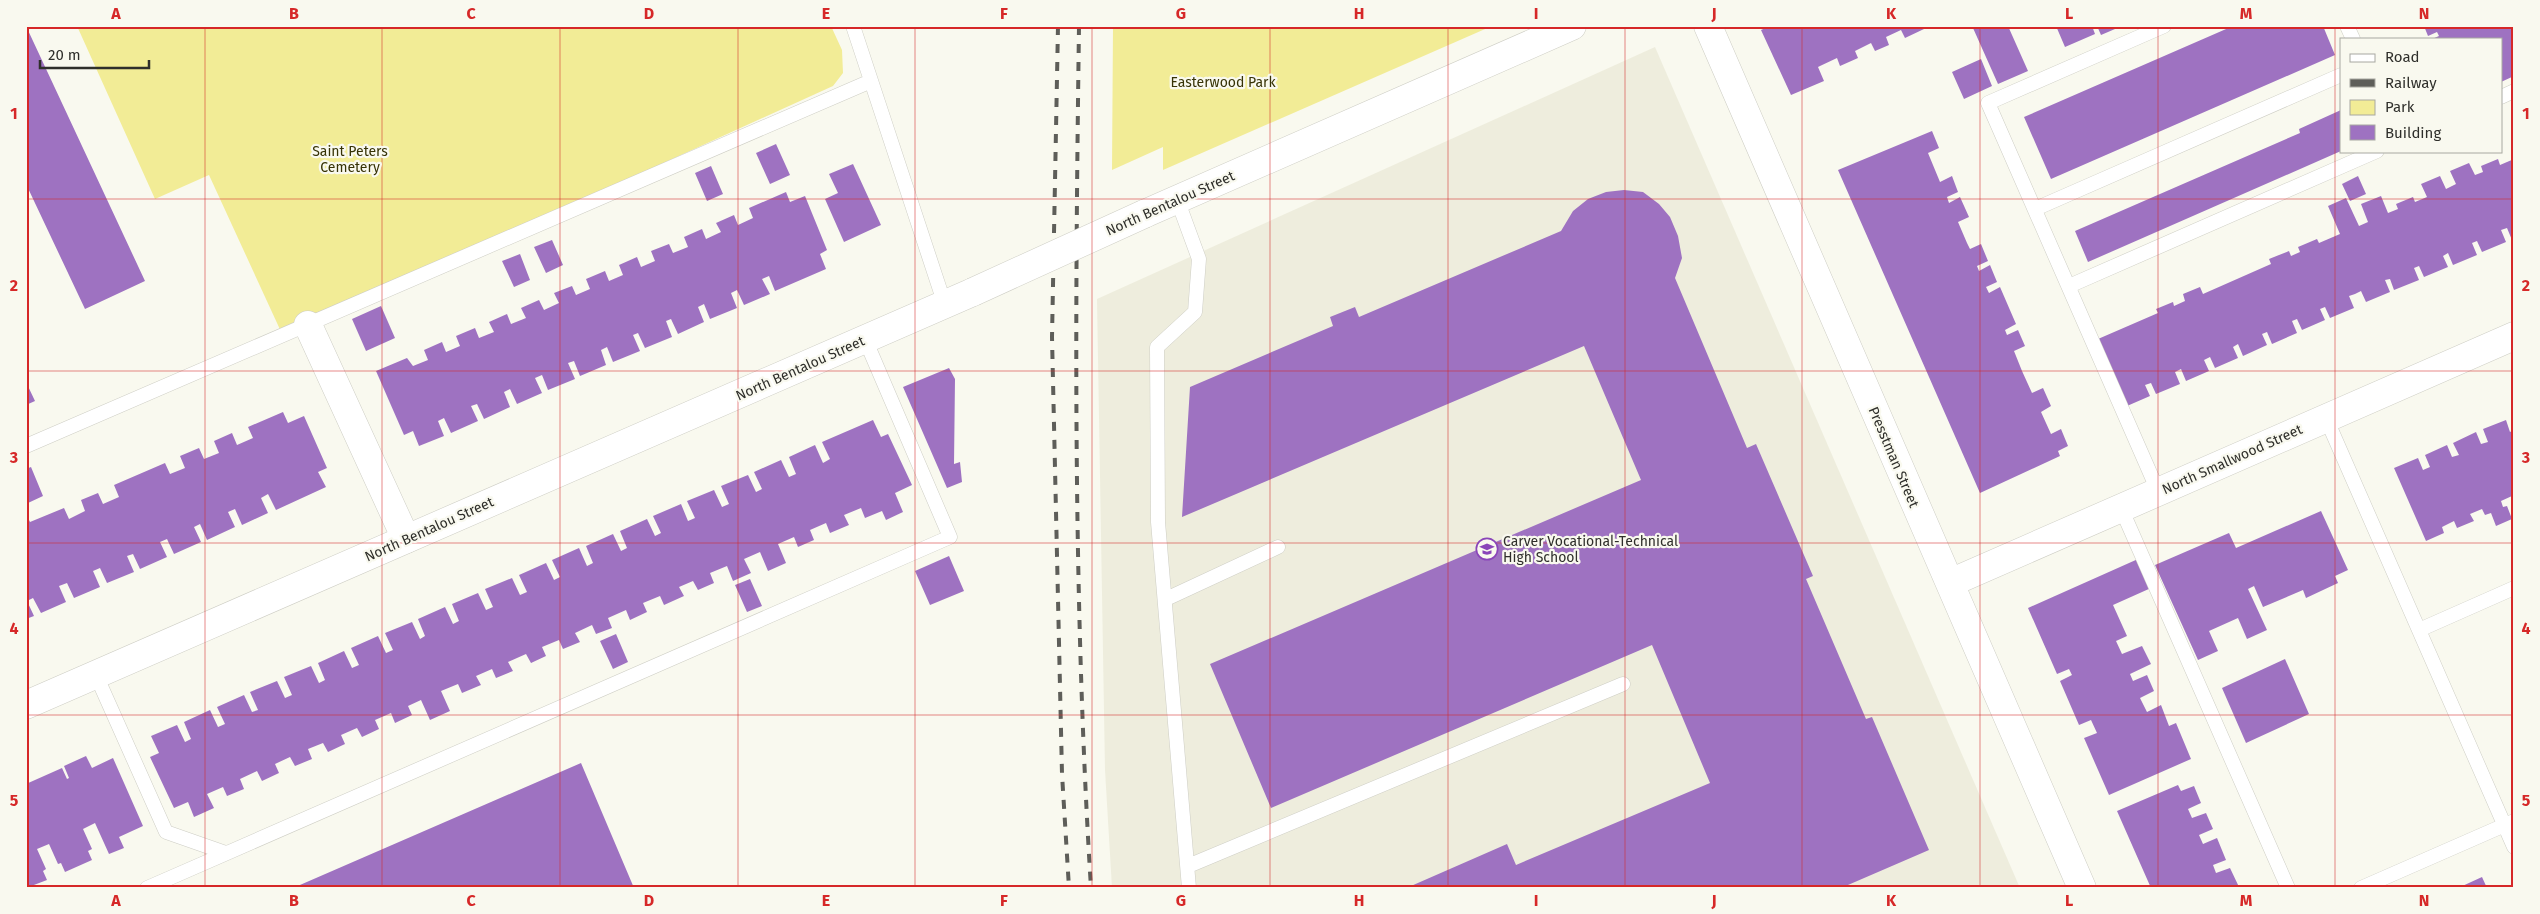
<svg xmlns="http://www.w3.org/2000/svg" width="2540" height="914" font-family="'Fira Sans',sans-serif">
<rect width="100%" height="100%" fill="#f9f9ef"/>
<!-- built -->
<path fill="#eeeddd" d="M 1655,47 L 2020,888 L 1112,888 L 1105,770 L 1097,299 Z"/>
<!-- green -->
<path fill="#f2ec96" d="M 77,26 L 831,26 L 842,50 L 843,73 L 833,86 L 283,336 L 209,175 L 155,199 Z
M 1113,26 L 1492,26 L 1163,170 L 1163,147 L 1112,170 Z"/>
<!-- building -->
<path fill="#9e72c1" d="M 26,26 L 145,281 L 85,309 L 26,184 Z
M 1770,26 L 1923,26 L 1924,29 L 1905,38 L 1901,30 L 1886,37 L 1889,45 L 1875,51 L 1871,43 L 1855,51 L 1858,58 L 1840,66 L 1837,58 L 1820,66 L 1818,67 L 1824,81 L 1791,95 L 1761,30 Z
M 1976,26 L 2008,26 L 2028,71 L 1998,84 L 1973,28 Z
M 2056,26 L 2092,26 L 2095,34 L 2065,47 Z
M 2097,26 L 2122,26 L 2101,35 Z
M 2233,26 L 2323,26 L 2335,55 L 2051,179 L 2024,117 Z
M 2424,26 L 2514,26 L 2514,76 L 2501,82 L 2501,39 L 2432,39 L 2439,36 L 2437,32 L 2428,36 Z
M 1981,59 L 1992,86 L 1964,99 L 1952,72 Z
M 2341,110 L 2341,151 L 2088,262 L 2075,231 L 2300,133 L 2299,129 Z
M 1932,131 L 1939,148 L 1928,153 L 1940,182 L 1952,176 L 1958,192 L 1947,197 L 1949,203 L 1960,197 L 1969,217 L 1958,222 L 1967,243 L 1970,249 L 1981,244 L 1988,261 L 1977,266 L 1979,271 L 1990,265 L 1997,282 L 1986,287 L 1989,293 L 2000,287 L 2016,324 L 2005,330 L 2007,335 L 2018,330 L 2025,346 L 2014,351 L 2022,371 L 2032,393 L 2043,388 L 2051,406 L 2041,412 L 2051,434 L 2061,429 L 2068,446 L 2058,451 L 2060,456 L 1980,493 L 1838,170 Z
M 776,144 L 790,175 L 770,184 L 756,153 Z
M 2498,159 L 2500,165 L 2514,159 L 2514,239 L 2512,240 L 2507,228 L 2501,230 L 2506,242 L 2482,252 L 2477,241 L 2472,243 L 2477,255 L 2453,265 L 2448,253 L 2443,256 L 2448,267 L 2424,277 L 2419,266 L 2414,268 L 2419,280 L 2394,290 L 2390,279 L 2385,280 L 2390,292 L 2366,302 L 2361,291 L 2355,294 L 2349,296 L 2354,308 L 2330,318 L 2325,307 L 2320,309 L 2325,320 L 2302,330 L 2297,319 L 2292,321 L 2297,333 L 2272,344 L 2267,332 L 2262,334 L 2267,345 L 2243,356 L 2238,344 L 2233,347 L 2238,358 L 2215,368 L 2210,357 L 2204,360 L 2209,371 L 2186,381 L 2181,369 L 2175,372 L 2180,384 L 2156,394 L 2151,383 L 2145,385 L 2150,396 L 2127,406 L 2098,339 L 2158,313 L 2156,309 L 2173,302 L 2174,306 L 2185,301 L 2183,294 L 2200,287 L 2203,294 L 2271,264 L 2269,259 L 2289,251 L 2291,256 L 2300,252 L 2298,247 L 2317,239 L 2319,243 L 2340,234 L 2328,206 L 2346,198 L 2359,226 L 2368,222 L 2361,204 L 2381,196 L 2388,213 L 2398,209 L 2396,204 L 2413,197 L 2415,202 L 2427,197 L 2421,184 L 2440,176 L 2446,189 L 2456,184 L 2450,171 L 2469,163 L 2475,175 L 2483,172 L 2481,166 Z
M 853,164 L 881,225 L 844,242 L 825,199 L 838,193 L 829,174 Z
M 711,166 L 723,194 L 707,201 L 695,173 Z
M 2358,176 L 2366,194 L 2350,201 L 2342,184 Z
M 1624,190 L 1643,192 L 1659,204 L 1670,217 L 1678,236 L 1682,258 L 1675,278 L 1747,448 L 1756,444 L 1813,576 L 1806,579 L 1866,719 L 1872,717 L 1929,850 L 1841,888 L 1412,888 L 1411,886 L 1507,844 L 1516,865 L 1710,783 L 1652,645 L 1271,808 L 1210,664 L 1641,480 L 1584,346 L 1182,517 L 1190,387 L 1333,326 L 1330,317 L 1355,307 L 1359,317 L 1561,231 L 1573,211 L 1588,199 L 1606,192 Z
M 786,192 L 790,202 L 805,196 L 827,250 L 820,254 L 826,269 L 775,291 L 769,276 L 762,279 L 770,294 L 744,305 L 737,290 L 731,293 L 737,308 L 710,319 L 704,304 L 698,307 L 704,322 L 678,334 L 671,319 L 666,321 L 672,337 L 645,348 L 638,333 L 633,335 L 640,351 L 613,362 L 607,347 L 601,350 L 606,365 L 580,376 L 574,361 L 568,363 L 575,379 L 548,390 L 542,375 L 535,378 L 542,393 L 517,404 L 510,389 L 504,392 L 510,407 L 484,419 L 477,404 L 471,406 L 478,421 L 451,433 L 444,418 L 438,421 L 444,436 L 419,446 L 413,431 L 404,435 L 376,371 L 407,358 L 413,366 L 428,360 L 424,350 L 442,342 L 446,352 L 460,346 L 456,336 L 475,328 L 479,338 L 494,332 L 489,322 L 507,314 L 511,324 L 526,318 L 521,308 L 539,300 L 544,310 L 559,303 L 554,293 L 572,286 L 576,295 L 590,289 L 586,279 L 605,271 L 609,281 L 623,275 L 619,265 L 637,257 L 641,267 L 655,261 L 651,251 L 669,244 L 673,253 L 688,247 L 684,237 L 702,229 L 706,239 L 721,232 L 716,223 L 734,215 L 738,225 L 753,218 L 749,208 Z
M 552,240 L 563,265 L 546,273 L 534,247 Z
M 520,254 L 530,280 L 514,287 L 502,261 Z
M 381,306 L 395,338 L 366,351 L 352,319 Z
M 949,368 L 955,379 L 954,464 L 960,462 L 962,482 L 947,488 L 903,387 Z
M 26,382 L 35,401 L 26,405 Z
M 283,412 L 288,423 L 304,416 L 327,468 L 318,472 L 326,487 L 276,510 L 268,494 L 261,498 L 268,513 L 242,525 L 235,509 L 228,512 L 235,527 L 207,540 L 200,524 L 194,527 L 201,542 L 174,554 L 167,539 L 160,542 L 167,557 L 140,569 L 133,554 L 127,556 L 134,572 L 107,583 L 100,568 L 93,571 L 100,587 L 74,598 L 67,583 L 59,586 L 66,602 L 41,613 L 33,598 L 27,601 L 34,616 L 26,619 L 26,514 L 30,522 L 64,508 L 69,519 L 85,511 L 81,500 L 98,493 L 103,504 L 119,497 L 114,485 L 165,463 L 170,474 L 185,468 L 180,456 L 199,448 L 204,459 L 219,453 L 214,441 L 232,433 L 237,445 L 253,438 L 248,427 Z
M 873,420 L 881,437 L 888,434 L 912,485 L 895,493 L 903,512 L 886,520 L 882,511 L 865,518 L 861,508 L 844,515 L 849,525 L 830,533 L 826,523 L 810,530 L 814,540 L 798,547 L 794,537 L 778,544 L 786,563 L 768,571 L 760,552 L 744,559 L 751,573 L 733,581 L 727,566 L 710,573 L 714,583 L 698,590 L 693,581 L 679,587 L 684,596 L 664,605 L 660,596 L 643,603 L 647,612 L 630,620 L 626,610 L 608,618 L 612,628 L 596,634 L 592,625 L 575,633 L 580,642 L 563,649 L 559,640 L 542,647 L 546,656 L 531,663 L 526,654 L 508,662 L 513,671 L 496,678 L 492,669 L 476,676 L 481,685 L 462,693 L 458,684 L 441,691 L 450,711 L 430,720 L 421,700 L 408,706 L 412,715 L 395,723 L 391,713 L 375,720 L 379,729 L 362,737 L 357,728 L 341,735 L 345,744 L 328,752 L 323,743 L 308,749 L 312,759 L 295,766 L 290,757 L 275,764 L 279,773 L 262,781 L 257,771 L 240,779 L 244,789 L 227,796 L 223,787 L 207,794 L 214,808 L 194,817 L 188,802 L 174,808 L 150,757 L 159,753 L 151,736 L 177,725 L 185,742 L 191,739 L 184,722 L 210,710 L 218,727 L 225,724 L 217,707 L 244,695 L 252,712 L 258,710 L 250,692 L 277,681 L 285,698 L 292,695 L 284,677 L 311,666 L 319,683 L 325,680 L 318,663 L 344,651 L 352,668 L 359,665 L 351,648 L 378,636 L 386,653 L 393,650 L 385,633 L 412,622 L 420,639 L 425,636 L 418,619 L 445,607 L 453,624 L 459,621 L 452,604 L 478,593 L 486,610 L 493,607 L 485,589 L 512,578 L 520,595 L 527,592 L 519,575 L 546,563 L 554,580 L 560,577 L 552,560 L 579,548 L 587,566 L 593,563 L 586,546 L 613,534 L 621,551 L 627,548 L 620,531 L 647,519 L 655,536 L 661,533 L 653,516 L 681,504 L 688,521 L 695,518 L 687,501 L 714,490 L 722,507 L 729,504 L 721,486 L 748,475 L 756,492 L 762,489 L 754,472 L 781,460 L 789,477 L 796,474 L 789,457 L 815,445 L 823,463 L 830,459 L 822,442 Z
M 2506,420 L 2510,432 L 2514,430 L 2514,501 L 2512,496 L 2501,501 L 2503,507 L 2507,506 L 2512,519 L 2496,526 L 2491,513 L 2485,515 L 2482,509 L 2470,514 L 2474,521 L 2457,528 L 2454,521 L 2442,527 L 2444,533 L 2426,541 L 2394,468 L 2418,458 L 2423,470 L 2430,467 L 2425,455 L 2447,445 L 2452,457 L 2459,455 L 2453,443 L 2476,432 L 2481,444 L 2488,442 L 2483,429 Z
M 31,467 L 43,496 L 28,503 L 26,469 Z
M 2321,511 L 2348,570 L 2335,576 L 2338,583 L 2306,598 L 2303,590 L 2263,607 L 2254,586 L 2248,589 L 2267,630 L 2247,639 L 2238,618 L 2209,631 L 2218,651 L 2198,660 L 2155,565 L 2229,533 L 2236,548 Z
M 949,556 L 964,591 L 930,605 L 915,571 Z
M 2138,559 L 2151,588 L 2113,605 L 2127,636 L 2116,641 L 2122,654 L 2142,646 L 2151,664 L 2130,674 L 2133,681 L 2147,675 L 2154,691 L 2140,698 L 2147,712 L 2161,705 L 2169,726 L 2176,723 L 2191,759 L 2109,795 L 2084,738 L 2097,733 L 2091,720 L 2079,725 L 2060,681 L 2072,675 L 2069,669 L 2057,674 L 2028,608 Z
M 750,579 L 762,606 L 747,612 L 735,585 Z
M 616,634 L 628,662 L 613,669 L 600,641 Z
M 2285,659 L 2309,714 L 2246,743 L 2222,688 Z
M 86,756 L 92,768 L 113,758 L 143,826 L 119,837 L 124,848 L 109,854 L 95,823 L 83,829 L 92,849 L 88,851 L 92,860 L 65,872 L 61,863 L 58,864 L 49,844 L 37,849 L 46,869 L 43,871 L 47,880 L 26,888 L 26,784 L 62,768 L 67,779 L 69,778 L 64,766 Z
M 581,763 L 634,888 L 293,888 Z
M 2178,785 L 2181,791 L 2194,786 L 2201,803 L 2188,809 L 2192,818 L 2206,813 L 2213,829 L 2199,835 L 2203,844 L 2217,838 L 2226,860 L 2213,865 L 2216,873 L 2230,868 L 2239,887 L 2151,888 L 2117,811 Z
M 2482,877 L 2487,888 L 2458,888 Z"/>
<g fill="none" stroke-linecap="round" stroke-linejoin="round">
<!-- service casing -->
<g stroke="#cecec5" stroke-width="15">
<path id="service" d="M 853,26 L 945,305
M 2347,26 L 2353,39
M 2501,97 L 2514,91
M 1177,199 L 1199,259 L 1195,312 L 1157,347 L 1158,522 L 1189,888
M 2035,209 L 2341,75
M 2069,286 L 2377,151
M 2326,418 L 2514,847
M 26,446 L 871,81
M 2158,491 L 1988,103 L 2164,26
M 2121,508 L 2288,888
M 1166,599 L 1278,547
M 2419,630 L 2514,588
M 96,675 L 166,832 L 226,853
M 1188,866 L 1623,684
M 147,888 L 950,537 L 865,339
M 2361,888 L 2514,821"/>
</g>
<!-- minor casing -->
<g stroke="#cecec5" stroke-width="29">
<path id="minor" d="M 1708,26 L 2082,888
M 308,325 L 406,539
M 1950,583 L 2514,336"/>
</g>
<!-- tertiary casing -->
<g stroke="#cecec5" stroke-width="29">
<path id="tertiary" d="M 1144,214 L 1572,26
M 26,705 L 973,292"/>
</g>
<!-- service -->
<use href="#service" stroke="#fff" stroke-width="14"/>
<!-- minor -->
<use href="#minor" stroke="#fff" stroke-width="28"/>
<!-- tertiary -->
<use href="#tertiary" stroke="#fff" stroke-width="28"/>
<!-- rail -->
<path stroke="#5e5e59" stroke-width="4" stroke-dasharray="9 9" stroke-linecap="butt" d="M 1058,26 L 1052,337 L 1062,774 L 1069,888
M 1079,26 C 1075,313 1073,601 1091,888"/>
<!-- tertiary-bridge casing -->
<g stroke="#cecec5" stroke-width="29" stroke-linecap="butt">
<path id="tertiary-bridge" d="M 973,292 L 1144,214"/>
</g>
<!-- tertiary-bridge -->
<use href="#tertiary-bridge" stroke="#fff" stroke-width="28"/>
</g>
<!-- grid -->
<path fill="none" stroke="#d62828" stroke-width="1" stroke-opacity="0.55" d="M 205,26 L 205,888M 382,26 L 382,888M 560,26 L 560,888M 738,26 L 738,888M 915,26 L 915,888M 1092,26 L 1092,888M 1270,26 L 1270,888M 1448,26 L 1448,888M 1625,26 L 1625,888M 1802,26 L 1802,888M 1980,26 L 1980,888M 2158,26 L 2158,888M 2335,26 L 2335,888M 26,199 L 2514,199M 26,371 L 2514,371M 26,543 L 2514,543M 26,715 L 2514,715"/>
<!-- icons -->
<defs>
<g id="school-ring" transform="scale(1.125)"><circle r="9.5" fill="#f9f9ef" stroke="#8a45b9" stroke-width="1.5"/><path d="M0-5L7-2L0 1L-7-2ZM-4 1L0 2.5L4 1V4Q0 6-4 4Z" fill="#8a45b9"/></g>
</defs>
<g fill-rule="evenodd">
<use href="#school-ring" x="1487" y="549"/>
</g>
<g text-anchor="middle" stroke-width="4.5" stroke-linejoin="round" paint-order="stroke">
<!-- park labels -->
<g font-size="14" fill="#373306" stroke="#f9f9ef">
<text x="1223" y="87">Easterwood Park</text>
<text x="350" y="156">Saint Peters<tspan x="350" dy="16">Cemetery</tspan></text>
</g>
<!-- street labels -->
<g font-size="14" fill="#2f2f2b" stroke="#f9f9ef">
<text transform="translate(1170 203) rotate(-24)" y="5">North Bentalou Street</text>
<text transform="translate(800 368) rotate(-24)" y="5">North Bentalou Street</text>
<text transform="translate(1894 457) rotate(67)" y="5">Presstman Street</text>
<text transform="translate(2232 459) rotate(-24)" y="5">North Smallwood Street</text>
<text transform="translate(429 529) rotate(-24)" y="5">North Bentalou Street</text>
</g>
<!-- poi labels -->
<g font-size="14" fill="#2f2f2b" stroke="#f9f9ef" text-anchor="start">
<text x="1503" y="546">Carver Vocational-Technical<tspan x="1503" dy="16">High School</tspan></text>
</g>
</g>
<!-- border -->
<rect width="2540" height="914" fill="none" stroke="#f9f9ef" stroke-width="55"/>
<!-- legend -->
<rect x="2340" y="38" width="162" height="115" fill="#f9f9ef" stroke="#a8a8a1"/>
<rect x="2350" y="54" width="25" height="8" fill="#ffffff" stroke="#a8a8a1"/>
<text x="2385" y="62" font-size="15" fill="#2f2f2b">Road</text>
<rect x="2350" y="79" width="25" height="8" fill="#5e5e59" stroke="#a8a8a1"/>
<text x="2385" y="88" font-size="15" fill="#2f2f2b">Railway</text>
<rect x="2350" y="100" width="25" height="15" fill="#f2ec96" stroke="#a8a8a1"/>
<text x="2385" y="112" font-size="15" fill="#2f2f2b">Park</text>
<rect x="2350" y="125" width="25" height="15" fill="#9e72c1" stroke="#a8a8a1"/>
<text x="2385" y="138" font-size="15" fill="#2f2f2b">Building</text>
<!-- scale -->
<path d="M40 60v8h109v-8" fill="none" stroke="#2f2f2b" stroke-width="2.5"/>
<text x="48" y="60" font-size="15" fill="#2f2f2b" stroke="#f9f9ef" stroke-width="4" paint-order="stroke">20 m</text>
<rect x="28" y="28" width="2484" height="858" fill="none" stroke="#d62828" stroke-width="2"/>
<g font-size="16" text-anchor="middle" font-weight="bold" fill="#d62828">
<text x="116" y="19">A</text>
<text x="294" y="19">B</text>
<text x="471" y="19">C</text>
<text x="649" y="19">D</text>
<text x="826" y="19">E</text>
<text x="1004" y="19">F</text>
<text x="1181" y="19">G</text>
<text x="1359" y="19">H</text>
<text x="1536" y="19">I</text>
<text x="1714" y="19">J</text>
<text x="1891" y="19">K</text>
<text x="2069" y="19">L</text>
<text x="2246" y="19">M</text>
<text x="2424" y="19">N</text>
<text x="14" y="119">1</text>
<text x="2526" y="119">1</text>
<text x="14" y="291">2</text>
<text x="2526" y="291">2</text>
<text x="14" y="463">3</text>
<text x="2526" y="463">3</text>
<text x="14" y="634">4</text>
<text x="2526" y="634">4</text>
<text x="14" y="806">5</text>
<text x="2526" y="806">5</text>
<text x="116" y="906">A</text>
<text x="294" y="906">B</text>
<text x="471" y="906">C</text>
<text x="649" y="906">D</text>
<text x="826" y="906">E</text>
<text x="1004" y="906">F</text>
<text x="1181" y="906">G</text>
<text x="1359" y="906">H</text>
<text x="1536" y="906">I</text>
<text x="1714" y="906">J</text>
<text x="1891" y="906">K</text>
<text x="2069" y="906">L</text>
<text x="2246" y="906">M</text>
<text x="2424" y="906">N</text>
</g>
</svg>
